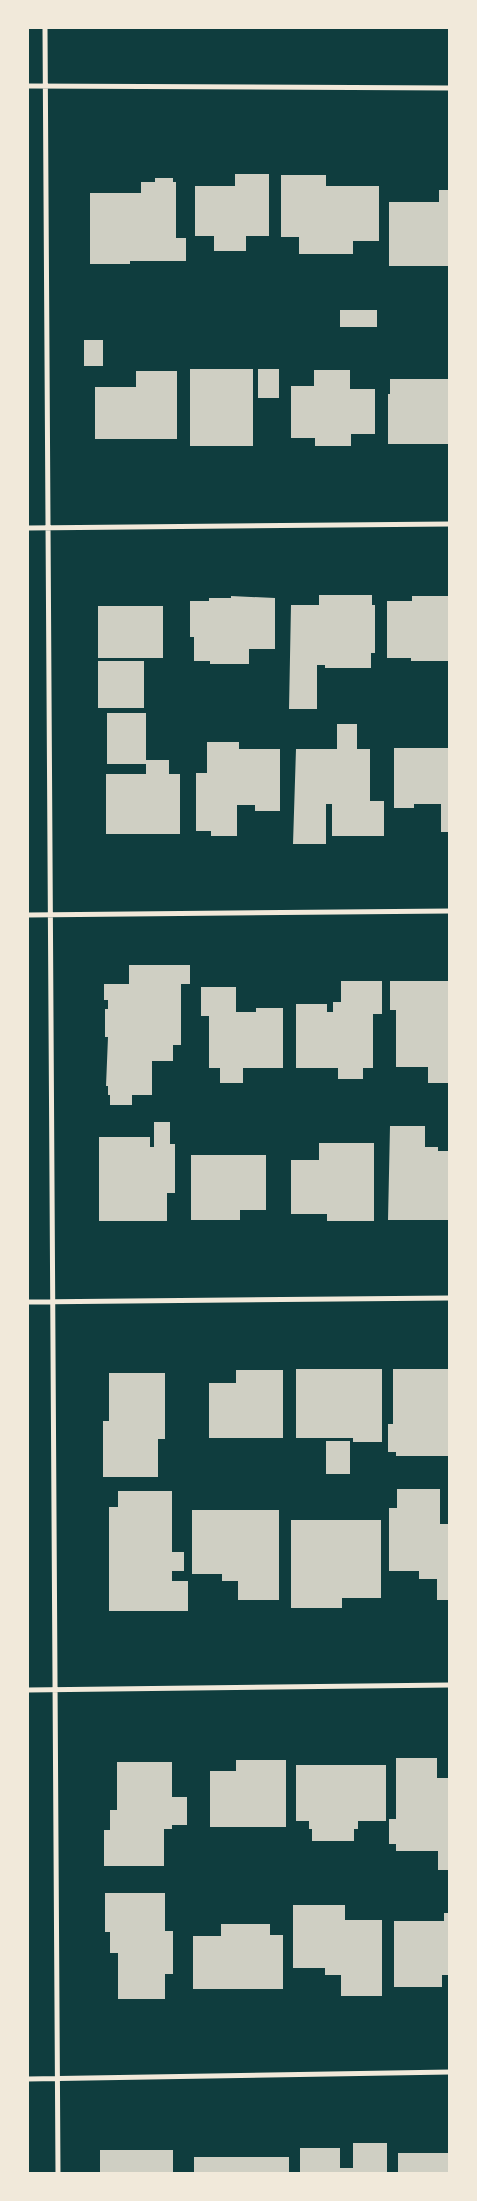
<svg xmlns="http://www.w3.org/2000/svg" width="477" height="2201" font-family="Rubik,sans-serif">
<rect width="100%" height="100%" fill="#0f3d3e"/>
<!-- building -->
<path fill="#cfcfc3" d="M 235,174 L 269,174 L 269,236 L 246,236 L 246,251 L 214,251 L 214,236 L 195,236 L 195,186 L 235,186 Z
M 281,175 L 326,175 L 326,186 L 379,186 L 379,241 L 353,241 L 353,254 L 299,254 L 299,237 L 281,237 Z
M 155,178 L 173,178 L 173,182 L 176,182 L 176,238 L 186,238 L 186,261 L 130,261 L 130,264 L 90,264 L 90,193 L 141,193 L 141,182 L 155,182 Z
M 439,190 L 450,190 L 450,266 L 389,266 L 389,202 L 439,202 Z
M 340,310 L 377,310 L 377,327 L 340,327 Z
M 84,340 L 103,340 L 103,366 L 84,366 Z
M 190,369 L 253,369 L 253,446 L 190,446 Z
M 258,369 L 279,369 L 279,398 L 258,398 Z
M 314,370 L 350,370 L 350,389 L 375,389 L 375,434 L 351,434 L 351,446 L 315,446 L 315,438 L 291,438 L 291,386 L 314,386 Z
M 136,371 L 177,371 L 177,439 L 95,439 L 95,387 L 136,387 Z
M 390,379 L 448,379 L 450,444 L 388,444 L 388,394 L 390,394 Z
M 319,595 L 372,595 L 372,605 L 375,605 L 375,653 L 371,653 L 371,668 L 325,668 L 325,665 L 317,665 L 317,709 L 289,709 L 291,605 L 319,605 Z
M 231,596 L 275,598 L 275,649 L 249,649 L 249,664 L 210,664 L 210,661 L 194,661 L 194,637 L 190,637 L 190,601 L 209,601 L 209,598 L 231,598 Z
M 412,596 L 450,596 L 450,661 L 411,661 L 411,658 L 387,658 L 387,601 L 412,601 Z
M 98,606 L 163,606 L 163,658 L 98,658 Z
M 98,661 L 144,661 L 144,708 L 98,708 Z
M 107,713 L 146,713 L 146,760 L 169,760 L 169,774 L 180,774 L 180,834 L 106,834 L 106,774 L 146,774 L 146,764 L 107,764 Z
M 337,724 L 357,724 L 357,749 L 370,749 L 370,801 L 384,801 L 384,836 L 332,836 L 332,804 L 326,804 L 326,844 L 293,844 L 296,749 L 337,749 Z
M 207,742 L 239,742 L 239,749 L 280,749 L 280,811 L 255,811 L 255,805 L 237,805 L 237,836 L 211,836 L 211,831 L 196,831 L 196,773 L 207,773 Z
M 394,748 L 450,748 L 450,832 L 441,832 L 441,804 L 414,804 L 414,808 L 394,808 Z
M 129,965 L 190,965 L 190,984 L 181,984 L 181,1045 L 173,1045 L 173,1061 L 152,1061 L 152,1095 L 132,1095 L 132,1105 L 110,1105 L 110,1095 L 108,1095 L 108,1086 L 106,1086 L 108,1037 L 105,1037 L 105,1009 L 108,1009 L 108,1000 L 104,1000 L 104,984 L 129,984 Z
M 341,981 L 382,981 L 382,1014 L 373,1014 L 373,1068 L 363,1068 L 363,1079 L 338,1079 L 338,1068 L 296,1068 L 296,1004 L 327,1004 L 327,1012 L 333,1012 L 333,1002 L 341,1002 Z
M 390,981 L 450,981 L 450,1083 L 428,1083 L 428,1067 L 396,1067 L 396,1010 L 390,1010 Z
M 201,987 L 236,987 L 236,1012 L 256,1012 L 256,1008 L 283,1008 L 283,1068 L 243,1068 L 243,1083 L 220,1083 L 220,1068 L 209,1068 L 209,1016 L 201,1016 Z
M 154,1122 L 170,1122 L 170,1144 L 175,1144 L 175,1193 L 167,1193 L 167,1221 L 99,1221 L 99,1137 L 150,1137 L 150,1147 L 154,1147 Z
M 390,1126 L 425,1126 L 425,1147 L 438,1147 L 438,1151 L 450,1151 L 450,1220 L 388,1220 Z
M 319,1143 L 374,1143 L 374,1221 L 327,1221 L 327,1214 L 291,1214 L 291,1160 L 319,1160 Z
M 191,1155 L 266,1155 L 266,1210 L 240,1210 L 240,1220 L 191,1220 Z
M 296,1369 L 382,1369 L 382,1442 L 353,1442 L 353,1438 L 296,1438 Z
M 393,1369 L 450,1369 L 450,1456 L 396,1456 L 396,1452 L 388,1452 L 388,1424 L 393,1424 Z
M 236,1370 L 283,1370 L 283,1438 L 209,1438 L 209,1383 L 236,1383 Z
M 109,1373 L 165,1373 L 165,1439 L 158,1439 L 158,1477 L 103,1477 L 103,1421 L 109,1421 Z
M 326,1441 L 350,1441 L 350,1474 L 326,1474 Z
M 397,1489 L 440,1489 L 440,1524 L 450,1524 L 450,1600 L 437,1600 L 437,1579 L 419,1579 L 419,1571 L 389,1571 L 389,1508 L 397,1508 Z
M 118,1491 L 172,1491 L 172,1552 L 184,1552 L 184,1571 L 172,1571 L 172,1581 L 188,1581 L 188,1611 L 109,1611 L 109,1507 L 118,1507 Z
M 192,1510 L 279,1510 L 279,1600 L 238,1600 L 238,1581 L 222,1581 L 222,1574 L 192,1574 Z
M 291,1520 L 381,1520 L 381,1598 L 342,1598 L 342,1608 L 291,1608 Z
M 396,1758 L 437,1758 L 437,1778 L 450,1778 L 450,1870 L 438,1870 L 438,1851 L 396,1851 L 396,1844 L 389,1844 L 389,1819 L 396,1819 Z
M 236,1760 L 286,1760 L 286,1827 L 210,1827 L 210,1771 L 236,1771 Z
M 117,1762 L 172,1762 L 172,1797 L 187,1797 L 187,1825 L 172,1825 L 172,1829 L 164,1829 L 164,1866 L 104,1866 L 104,1830 L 110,1830 L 110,1810 L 117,1810 Z
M 296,1765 L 386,1765 L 386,1821 L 358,1821 L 358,1829 L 354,1829 L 354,1841 L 312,1841 L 312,1829 L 309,1829 L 309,1821 L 296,1821 Z
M 105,1893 L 165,1893 L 165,1931 L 173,1931 L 173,1974 L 165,1974 L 165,1999 L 118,1999 L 118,1953 L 110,1953 L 110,1932 L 105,1932 Z
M 293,1905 L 345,1905 L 345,1920 L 382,1920 L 382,1996 L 341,1996 L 341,1975 L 325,1975 L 325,1968 L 293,1968 Z
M 444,1913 L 450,1913 L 450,1975 L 442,1975 L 442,1987 L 394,1987 L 394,1921 L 444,1921 Z
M 221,1924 L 270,1924 L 270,1935 L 283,1935 L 283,1989 L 193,1989 L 193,1936 L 221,1936 Z
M 353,2143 L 387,2143 L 387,2174 L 300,2174 L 300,2148 L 340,2148 L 340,2168 L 353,2168 Z
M 100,2150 L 173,2150 L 173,2174 L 100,2174 Z
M 398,2153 L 450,2153 L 450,2174 L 398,2174 Z
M 194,2157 L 289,2157 L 289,2174 L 194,2174 Z"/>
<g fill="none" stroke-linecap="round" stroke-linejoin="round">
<!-- minor -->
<path stroke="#f1e9da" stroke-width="5" d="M 45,28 L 58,2174
M 28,86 L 450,88
M 28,528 L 450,524
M 28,915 L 450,911
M 28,1302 L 450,1298
M 28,1690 L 450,1685
M 28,2079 L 450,2072"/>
</g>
<!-- border -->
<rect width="477" height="2201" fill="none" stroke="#f1e9da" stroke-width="58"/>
</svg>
